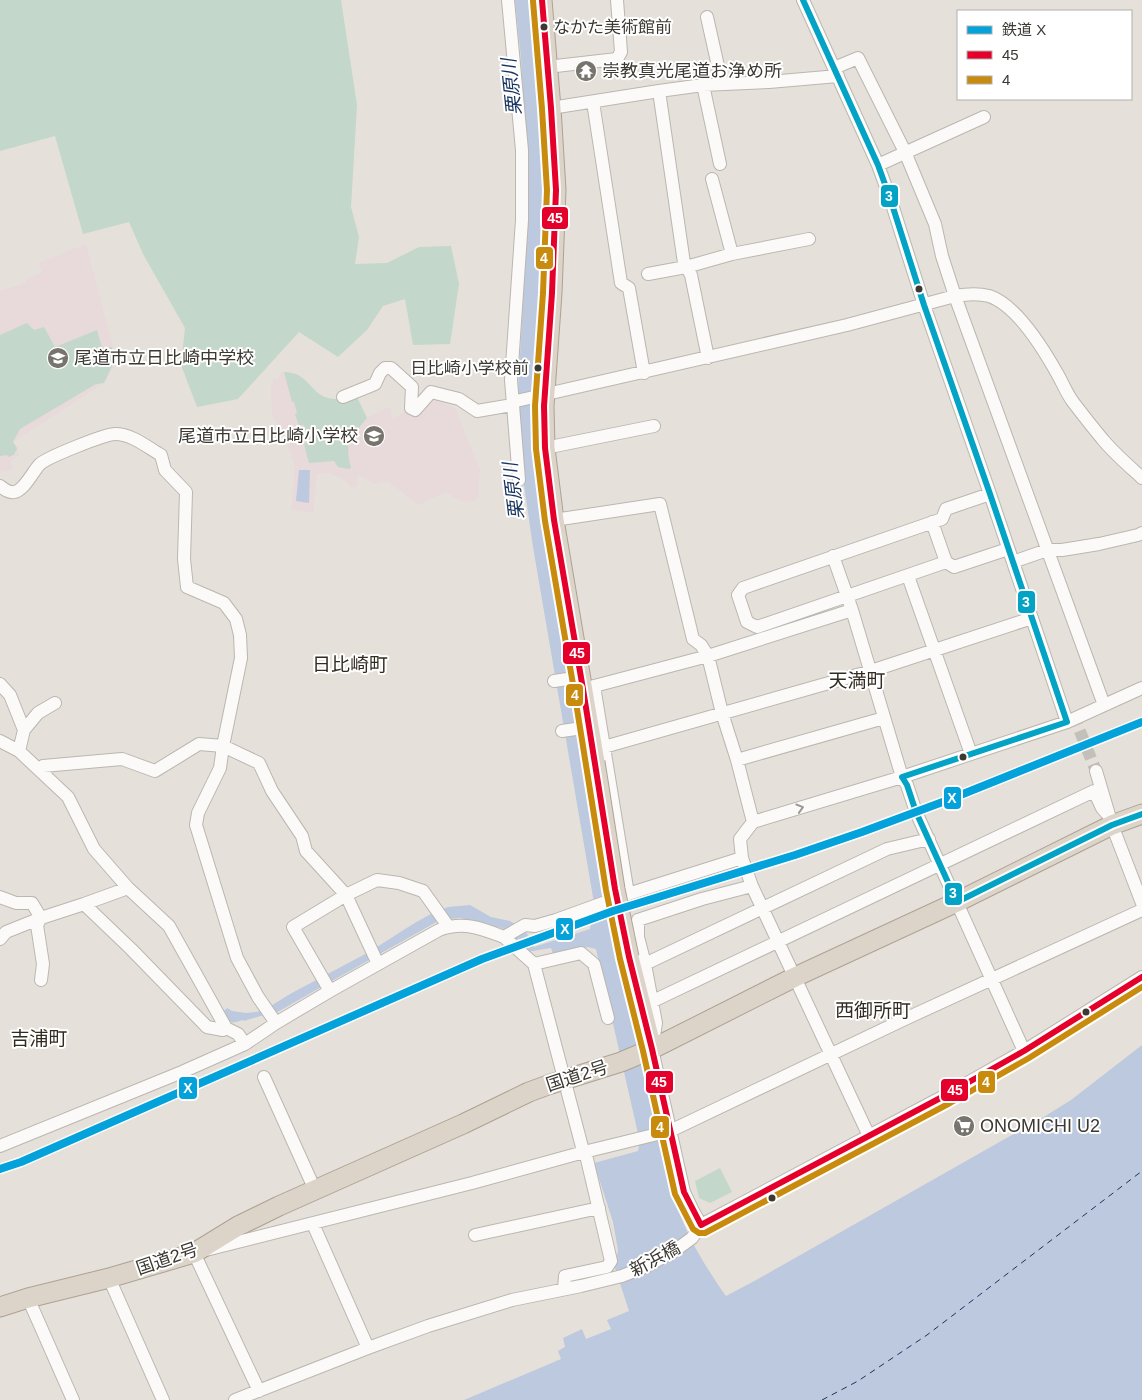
<svg xmlns="http://www.w3.org/2000/svg" width="1142" height="1400" font-family="Helvetica,'Noto Sans JP',sans-serif">
<rect width="100%" height="100%" fill="#e5e1da"/>
<!-- education -->
<path fill="#e8d9db" d="M 86,244 L 117,362 L 104,383 L 13,442 L 17,448 L 19,456 L 11,460 L 12,470 L 0,471 L 0,291 L 25,283 L 28,278 L 42,273 L 39,263 Z
M 286,372 L 298,374 L 318,393 L 329,399 L 345,398 L 356,395 L 367,418 L 390,406 L 392,420 L 408,410 L 428,400 L 439,400 L 455,408 L 480,469 L 478,484 L 479,494 L 475,501 L 471,502 L 460,501 L 446,492 L 418,505 L 388,481 L 374,484 L 358,474 L 356,487 L 350,487 L 346,481 L 329,473 L 317,474 L 313,513 L 291,510 L 295,466 L 290,451 L 272,414 L 271,387 L 274,379 L 279,379 L 280,373 Z"/>
<!-- green -->
<path fill="#c3d7ca" d="M 0,0 L 341,0 L 357,105 L 351,207 L 359,237 L 355,264 L 387,263 L 419,247 L 451,246 L 459,284 L 450,344 L 413,345 L 405,299 L 383,306 L 367,330 L 338,357 L 299,332 L 238,399 L 197,407 L 181,365 L 185,328 L 143,254 L 129,222 L 83,234 L 55,136 L 0,151 Z
M 27,323 L 34,330 L 44,327 L 55,347 L 97,330 L 102,348 L 112,347 L 112,366 L 104,383 L 96,384 L 20,429 L 13,442 L 17,448 L 14,455 L 8,457 L 7,455 L 0,456 L 0,335 Z
M 284,372 C 310,373 309,393 328,398 C 337,401 347,397 356,395 L 367,418 C 350,439 344,441 351,468 L 349,469 L 338,467 L 334,461 L 309,463 L 304,444 L 309,441 L 304,425 L 299,426 L 295,414 L 297,413 L 294,402 L 292,402 Z
M 720,1168 L 732,1192 L 710,1203 L 699,1198 L 695,1181 Z"/>
<!-- water -->
<path fill="#bcc9de" d="M 515,0 L 532,0 L 540,99 L 544,172 L 544,233 L 539,331 L 537,332 L 532,390 L 533,428 L 538,477 L 545,528 L 569,675 L 581,730 L 598,835 L 622,968 L 656,1117 L 664,1147 L 666,1147 C 671,1168 673,1191 679,1211 C 687,1237 710,1274 726,1296 L 758,1279 L 1042,1118 L 1071,1100 L 1142,1045 L 1142,1400 L 464,1400 L 561,1359 L 558,1351 L 565,1347 L 563,1338 L 582,1329 L 586,1339 L 611,1329 L 607,1320 L 629,1311 L 615,1268 L 618,1250 L 613,1222 L 594,1163 L 638,1151 L 639,1146 L 637,1129 L 596,949 L 588,947 L 553,954 L 551,948 L 526,952 L 519,939 L 515,940 L 513,936 L 504,929 L 485,923 L 460,918 L 440,920 L 323,986 L 274,1014 L 267,1014 L 244,1021 L 243,1020 C 229,1024 232,1024 223,1012 L 227,1008 L 232,1011 L 246,1013 L 257,1012 L 269,1007 L 290,994 L 369,952 L 413,924 L 429,915 L 448,907 L 470,905 L 491,917 L 510,921 L 525,930 L 534,947 L 590,929 L 594,903 L 533,547 L 523,478 L 518,392 L 529,195 L 521,58 Z
M 299,470 L 310,470 L 309,503 L 296,501 Z"/>
<g fill="none" stroke-linecap="round" stroke-linejoin="round">
<!-- ferry -->
<path stroke="#19345e" stroke-width="1" stroke-dasharray="6 5" stroke-linecap="butt" d="M 822,1400 L 858,1381 L 927,1335 L 1142,1171"/>
<!-- minor-tunnel -->
<path stroke="#c3bfb9" stroke-width="12" stroke-dasharray="12 6" stroke-linecap="butt" d="M 1073,714 L 1096,771"/>
<!-- minor casing -->
<g stroke="#bab6b0" stroke-width="14">
<path id="minor" d="M 508,0 L 522,150 L 522,220 L 511,380 L 519,480
M 803,0 L 878,165 L 890,198 L 924,305 L 990,494 L 1067,722
M 707,17 L 722,84
M 547,67 L 617,59 L 621,52 L 617,0
M 834,68 L 858,58 L 905,152 L 935,224 L 942,256 L 955,296 L 1104,705
M 703,85 L 720,164
M 659,91 L 684,263 L 691,275 L 708,358
M 593,102 L 621,283 L 629,288 L 644,373
M 551,108 L 659,91 L 703,85 L 769,82 L 838,76
M 878,165 L 984,117
M 712,179 L 732,254
M 648,274 L 686,267 L 732,254 L 809,239
M 343,397 L 375,384 L 380,373 L 385,368 L 391,368 L 412,387 L 411,408 L 415,410 L 431,392 L 459,399 L 477,411 L 512,405
M 512,402 L 847,325 L 955,296 C 966,294 978,293 989,296 C 1017,305 1044,350 1058,375 C 1063,384 1067,394 1073,402 C 1083,415 1093,428 1104,441 C 1115,454 1129,466 1142,478
M 545,448 L 654,426
M 0,486 C 4,489 9,493 14,492 C 24,491 33,471 40,464 C 48,457 105,434 115,434 C 132,434 147,447 161,455 L 165,470 L 186,492 L 184,559 L 187,587 L 224,603 L 236,619 L 240,635 L 241,658 L 223,746 L 220,768 L 198,813 L 196,825 L 237,958 L 258,997 L 276,1023
M 554,520 L 660,504 L 693,639 L 701,645 L 708,656 L 722,713 L 737,760 L 753,822
M 932,522 L 946,562 L 757,627 L 747,622 L 738,595 L 743,588 L 942,519 L 946,509 L 990,494
M 833,556 L 852,610 L 902,777 L 907,785 L 916,812 L 1024,1051
M 946,562 L 954,567 L 1008,549
M 1013,562 L 1047,550 L 1062,550 L 1099,544 L 1138,535 L 1142,533
M 908,576 L 971,754
M 554,681 L 581,677
M 0,684 L 10,695 L 24,730
M 594,686 L 628,894
M 583,689 L 708,656 L 852,610
M 562,731 L 589,727
M 0,741 L 19,751 L 68,797 L 94,849 L 128,888 L 169,926 L 226,1028 L 238,1034 L 245,1044
M 604,747 L 871,671 L 1032,618
M 19,751 L 24,730 L 38,713 L 55,703
M 737,760 L 884,718
M 40,769 L 43,766 L 122,759 L 155,771 L 199,744 L 223,746 L 259,763 L 272,791 L 302,836 L 306,851 L 346,895 L 378,964
M 1096,771 L 1112,825 L 1142,903
M 0,897 L 16,903 L 32,903 L 41,918 L 84,904 L 128,888
M 84,904 L 131,949 L 207,1027 L 223,1030 L 226,1028
M 504,937 L 534,964 L 582,1147 L 586,1155 L 611,1261 L 607,1267 L 565,1276 L 564,1289
M 0,939 L 6,932 L 41,918
M 534,964 L 581,953 L 594,964 L 608,1018
M 645,964 L 887,849 L 929,839
M 41,980 L 43,964 L 37,925 L 41,918
M 330,991 L 293,927 L 346,895 L 377,880 L 399,883 L 423,891 L 448,926
M 651,1002 L 1094,791 L 1102,808 L 1109,816
M 264,1077 L 315,1190
M 869,1136 L 752,886 L 742,858 L 740,839 L 753,822 L 902,777 L 1067,722 L 1142,688
M 0,1146 L 182,1072 L 245,1044 L 276,1023 L 330,991 L 439,930 C 463,921 481,928 504,937 L 525,925 L 535,926 L 556,920 L 628,894 L 742,858
M 313,1224 L 368,1348
M 701,1225 L 693,1211 L 684,1192 L 652,1049 L 656,1023 L 645,964 L 638,937 L 638,920 L 702,899 L 752,886
M 475,1235 L 599,1208
M 109,1278 L 163,1400
M 28,1298 L 73,1400
M 259,1391 L 194,1253 L 472,1183 L 584,1152 L 670,1131 L 905,1019 L 1142,910
M 235,1400 L 368,1348 L 428,1326 L 512,1300 L 581,1286 L 622,1276 L 647,1266 L 677,1249 L 692,1238 L 701,1225 L 946,1095 L 1024,1051 L 1142,977"/>
</g>
<!-- highway casing -->
<g stroke="#ada294" stroke-width="21">
<path id="highway" d="M 542,0 L 551,108 L 556,190 L 552,293 L 544,406 L 545,448 L 554,520 L 595,762
M 629,957 L 652,1049
M 0,1307 L 28,1298 L 109,1278 L 194,1253 L 238,1226 L 279,1206 L 463,1124 L 529,1092 L 548,1085 L 621,1062 L 652,1049 L 795,977 L 957,902 L 1112,825 L 1142,814"/>
</g>
<!-- minor -->
<use href="#minor" stroke="#fbfaf9" stroke-width="12"/>
<!-- highway -->
<use href="#highway" stroke="#dcd3c9" stroke-width="19"/>
<!-- highway-bridge casing -->
<g stroke="#ada294" stroke-width="21" stroke-linecap="butt">
<path id="highway-bridge" d="M 595,762 L 615,889 L 629,957"/>
</g>
<!-- highway-bridge -->
<use href="#highway-bridge" stroke="#dcd3c9" stroke-width="19"/>
<!-- bus-1 casing -->
<g stroke="#fff" stroke-width="10">
<path id="bus-1" d="M 542,0 L 551,108 L 556,190 L 552,293 L 544,406 L 545,448 L 554,520 L 583,689 L 615,889 L 629,957 L 652,1049 L 684,1192 L 701,1225 L 946,1095 L 1024,1051 L 1142,977"/>
</g>
<!-- bus-2 casing -->
<g stroke="#fff" stroke-width="10">
<path id="bus-2" d="M 533,1 L 542,109 L 547,190 L 543,293 L 535,406 L 536,449 L 545,521 L 574,690 L 606,890 L 620,959 L 643,1051 L 675,1194 L 693,1229 L 699,1233 L 705,1233 L 950,1103 L 1029,1058 L 1142,987"/>
</g>
<!-- bus-3 casing -->
<g stroke="#fff" stroke-width="10">
<path id="bus-3" d="M 803,0 L 878,165 L 890,198 L 924,305 L 990,494 L 1067,722 L 902,777 L 907,785 L 916,812 L 957,902 L 1112,825 L 1142,814"/>
</g>
<!-- bus-1 -->
<use href="#bus-1" stroke="#e4002b" stroke-width="6"/>
<!-- bus-2 -->
<use href="#bus-2" stroke="#c88b0d" stroke-width="6"/>
<!-- bus-3 -->
<use href="#bus-3" stroke="#03a3c6" stroke-width="6"/>
<!-- rail-1 casing -->
<g stroke="#fff" stroke-width="11">
<path id="rail-1" d="M 0,1169 L 21,1162 L 482,959 L 613,911 L 795,855 L 862,832 L 948,800 L 1142,722"/>
</g>
<!-- rail-1 -->
<use href="#rail-1" stroke="#03a2da" stroke-width="8"/>
</g>
<!-- one-way arrows -->
<defs><path id="oneway-chevron" d="M-2-3.5L2.5 0L-2 3.5" fill="none" stroke-width="1.6" stroke-linecap="round" stroke-linejoin="round" transform="scale(1.25)"/></defs>
<use stroke="#9c9a96" href="#oneway-chevron" transform="translate(800 808) rotate(-17)"/>
<!-- icons -->
<defs>
<g id="temple-disc" transform="scale(1.125)"><circle r="9.5" fill="#77746d" stroke="#fff"/><path d="M0-6L5-2H3V0L6.5 2.5H4V6H1.5V3h-3V6H-4V2.5H-6.5L-3 0V-2H-5Z" fill="#fff"/></g>
<g id="school-disc" transform="scale(1.125)"><circle r="9.5" fill="#77746d" stroke="#fff"/><path d="M0-5L7-2L0 1L-7-2ZM-4 1L0 2.5L4 1V4Q0 6-4 4Z" fill="#fff"/></g>
<g id="supermarket-disc" transform="scale(1.125)"><circle r="9.5" fill="#77746d" stroke="#fff"/><path d="M-6-5.5h2.5l.6 2H6L4.5 2H-2.5L-4.4-4H-6ZM-1.5 3.2a1.3 1.3 0 1 0 .1 0ZM3 3.2a1.3 1.3 0 1 0 .1 0Z" fill="#fff"/></g>
</defs>
<g fill-rule="evenodd">
<use href="#temple-disc" x="586" y="71"/>
<use href="#school-disc" x="58" y="358"/>
<use href="#school-disc" x="374" y="436"/>
<use href="#supermarket-disc" x="964" y="1126"/>
</g>
<!-- markers -->
<g fill="#3c3933" stroke="#fff" stroke-width="2">
<circle cx="544" cy="27" r="4.5"/>
<circle cx="919" cy="289" r="4.5"/>
<circle cx="538" cy="368" r="4.5"/>
<circle cx="963" cy="757" r="4.5"/>
<circle cx="1086" cy="1012" r="4.5"/>
<circle cx="772" cy="1198" r="4.5"/>
</g>
<g text-anchor="middle" stroke-width="4" stroke-linejoin="round" paint-order="stroke">
<!-- bus labels -->
<g font-size="17" fill="#3c3933" stroke="#fff" text-anchor="start">
<text x="553" y="33">なかた美術館前</text>
<text x="529" y="374" text-anchor="end">日比崎小学校前</text>
</g>
<!-- poi labels -->
<g font-size="18" fill="#3c3933" stroke="#fff" text-anchor="start">
<text x="602" y="77">崇教真光尾道お浄め所</text>
<text x="74" y="364">尾道市立日比崎中学校</text>
<text x="358" y="442" text-anchor="end">尾道市立日比崎小学校</text>
<text x="980" y="1132">ONOMICHI U2</text>
</g>
<!-- street labels -->
<g font-size="18" fill="#3c3933" stroke="#fff">
<text transform="translate(577 1076) rotate(-18)" y="6">国道2号</text>
<text transform="translate(167 1259) rotate(-19)" y="6">国道2号</text>
<text transform="translate(655 1259) rotate(-28)" y="6">新浜橋</text>
</g>
<!-- water labels -->
<g font-size="19" font-style="italic" fill="#19345e" stroke="#fff">
<text transform="translate(511 87) rotate(-96)" y="7">栗原川</text>
<text transform="translate(513 491) rotate(-97)" y="7">栗原川</text>
</g>
<!-- neighbourhood labels -->
<g font-size="19" fill="#322b21" stroke="#fff">
<text x="350" y="671">日比崎町</text>
<text x="857" y="687">天満町</text>
<text x="873" y="1017">西御所町</text>
<text x="39" y="1045">吉浦町</text>
</g>
</g>
<g stroke="#fff" stroke-width="2">
<rect x="880" y="184" width="19" height="24" rx="5" fill="#03a3c6"/>
<rect x="541" y="206" width="28" height="24" rx="5" fill="#e4002b"/>
<rect x="535" y="246" width="19" height="24" rx="5" fill="#c88b0d"/>
<rect x="1017" y="590" width="19" height="24" rx="5" fill="#03a3c6"/>
<rect x="562" y="641" width="29" height="24" rx="5" fill="#e4002b"/>
<rect x="565" y="683" width="19" height="24" rx="5" fill="#c88b0d"/>
<rect x="943" y="786" width="19" height="24" rx="5" fill="#03a2da"/>
<rect x="944" y="882" width="19" height="24" rx="5" fill="#03a3c6"/>
<rect x="555" y="917" width="19" height="24" rx="5" fill="#03a2da"/>
<rect x="645" y="1070" width="29" height="24" rx="5" fill="#e4002b"/>
<rect x="977" y="1070" width="19" height="24" rx="5" fill="#c88b0d"/>
<rect x="178" y="1076" width="20" height="24" rx="5" fill="#03a2da"/>
<rect x="940" y="1078" width="29" height="24" rx="5" fill="#e4002b"/>
<rect x="650" y="1115" width="20" height="24" rx="5" fill="#c88b0d"/>
</g>
<g font-size="14" text-anchor="middle" font-weight="bold" fill="#fff">
<text x="889" y="201">3</text>
<text x="555" y="223">45</text>
<text x="544" y="263">4</text>
<text x="1026" y="607">3</text>
<text x="577" y="658">45</text>
<text x="575" y="700">4</text>
<text x="952" y="803">X</text>
<text x="953" y="898">3</text>
<text x="565" y="934">X</text>
<text x="659" y="1087">45</text>
<text x="986" y="1087">4</text>
<text x="188" y="1093">X</text>
<text x="955" y="1095">45</text>
<text x="660" y="1132">4</text>
</g>
<!-- legend -->
<rect x="957" y="10" width="175" height="90" fill="#ffffff" stroke="#b1b0ad"/>
<rect x="967" y="26" width="25" height="8" fill="#03a2da" stroke="#b1b0ad"/>
<text x="1002" y="35" font-size="15" fill="#3c3933">鉄道 X</text>
<rect x="967" y="51" width="25" height="8" fill="#e4002b" stroke="#b1b0ad"/>
<text x="1002" y="60" font-size="15" fill="#3c3933">45</text>
<rect x="967" y="76" width="25" height="8" fill="#c88b0d" stroke="#b1b0ad"/>
<text x="1002" y="85" font-size="15" fill="#3c3933">4</text>
</svg>
